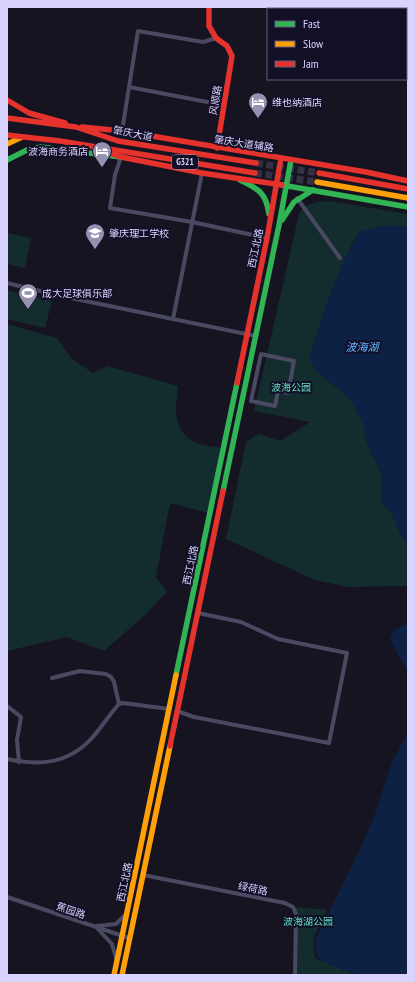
<svg xmlns="http://www.w3.org/2000/svg" width="415" height="982" font-family="'PT Sans Narrow','Noto Sans SC',sans-serif">
<rect width="100%" height="100%" fill="#161421"/>
<!-- green -->
<path fill="#132c2d" d="M 330,201 L 408,214 L 408,227 C 391,225 377,227 360,232 L 350,248 L 323,316 L 317,371 L 351,400 L 364,424 L 365,438 L 381,473 L 382,503 L 391,511 L 402,537 L 408,542 L 408,586 L 348,587 L 315,580 L 226,539 L 246,442 L 259,434 L 280,441 L 310,422 L 254,411 L 299,214 C 306,202 317,202 330,201 Z
M 7,233 L 31,238 L 25,268 L 7,264 Z
M 7,290 L 52,301 L 45,328 L 7,319 Z
M 7,324 L 57,338 L 72,359 L 93,373 L 107,366 L 178,386 C 176,408 171,428 194,442 C 201,446 213,446 221,448 L 208,513 L 170,503 L 156,577 L 167,592 L 144,616 L 104,651 L 67,637 L 7,651 Z
M 296,907 L 327,910 L 313,939 L 315,958 L 355,975 L 297,975 Z"/>
<!-- water -->
<path fill="#0d2144" d="M 393,225 L 408,227 L 408,542 L 402,537 L 391,511 L 382,503 L 381,473 L 365,438 L 363,424 L 351,400 L 317,371 L 309,359 C 322,316 336,270 360,232 L 376,227 Z
M 408,623 L 408,672 L 390,640 L 394,630 Z
M 408,733 L 408,975 L 359,975 L 329,965 L 317,957 L 315,940 L 351,868 L 373,820 L 392,762 Z"/>
<g fill="none" stroke-linecap="round" stroke-linejoin="round">
<!-- highway-tunnel -->
<path stroke="#333142" stroke-width="7" stroke-dasharray="7 3.5" stroke-linecap="butt" d="M 256,163 L 319,173
M 255,173 L 317,182"/>
<!-- street -->
<path stroke="#4a4962" stroke-width="4" d="M 129,87 L 223,105
M 122,131 L 138,31 L 203,42 L 216,38
M 121,157 L 115,175 L 110,208 L 192,222 L 267,238
M 297,198 L 340,258
M 7,283 L 61,296 L 256,336
M 173,319 L 202,173
M 261,354 L 294,361 L 288,393 L 278,391 L 275,406 L 251,401 Z
M 52,678 L 80,671 L 106,674 L 111,677 L 114,682 L 119,704
M 7,706 L 21,717 L 17,740 L 19,762
M 177,711 L 194,717 L 329,743 L 347,653 L 278,639 L 241,622 L 198,613
M 7,759 C 40,766 68,764 92,738 C 101,728 109,715 119,704 L 123,703 L 169,709
M 143,875 L 285,903 L 293,907 L 296,914 L 295,975
M 7,897 L 129,938
M 97,926 L 116,924 L 126,914
M 97,928 L 112,944 L 116,958"/>
<!-- fast -->
<path stroke="#30b455" stroke-width="5.5" d="M 7,160 L 27,150 L 41,147 L 121,157
M 240,180 C 259,189 266,193 269,214
M 282,185 L 408,207
M 282,220 L 294,202 L 313,190
M 223,491 L 279,225 L 291,160
M 176,675 L 237,383"/>
<!-- slow -->
<path stroke="#ff9f0a" stroke-width="5.5" d="M 7,144 L 22,137
M 317,182 L 408,198
M 114,975 L 176,675
M 122,975 L 170,746"/>
<!-- jam -->
<path stroke="#e5322d" stroke-width="5.5" d="M 209,7 L 209,26 L 216,38 L 227,46 L 232,56 L 217,148
M 7,100 L 29,113 L 65,123
M 7,118 L 76,127 L 118,141 L 256,163
M 82,127 L 122,131 L 366,172 L 408,181
M 7,135 L 60,141 L 255,173
M 100,150 L 121,157 L 202,173 L 282,185
M 319,173 L 408,189
M 237,383 L 267,238 L 281,158
M 170,746 L 223,491"/>
<!-- rail -->
<path stroke="#43596b" stroke-width="1.5" stroke-dasharray="6 5" stroke-linecap="butt" d="M 334,7 L 344,9
M 406,22 L 408,22"/>
</g>
<!-- icons -->
<defs>
<g id="hotel-pin" transform="scale(1)"><path d="M0 17L-7.5 6A9.5 9.5 0 1 1 7.5 6Z" fill="#9591b1" stroke="#130f26"/><path d="M-6-4.5h1.5V1H6V5H4.5V3h-9V5H-6ZM-4 0a1.8 1.8 0 1 1 3.6 0ZM.5 0V-2.5h3Q6-2.5 6 0Z" fill="#fff"/></g>
<g id="school-pin" transform="scale(1)"><path d="M0 17L-7.5 6A9.5 9.5 0 1 1 7.5 6Z" fill="#9591b1" stroke="#130f26"/><path d="M0-5L7-2L0 1L-7-2ZM-4 1L0 2.5L4 1V4Q0 6-4 4Z" fill="#fff"/></g>
<g id="stadium-pin" transform="scale(1)"><path d="M0 17L-7.5 6A9.5 9.5 0 1 1 7.5 6Z" fill="#9591b1" stroke="#130f26"/><path d="M0-5a6.5 5 0 1 0 0 10a6.5 5 0 1 0 0-10ZM-3.5-1.8h7v3.6h-7Z" fill="#fff"/></g>
</defs>
<g fill-rule="evenodd">
<use href="#hotel-pin" x="258" y="102"/>
<use href="#hotel-pin" x="102" y="151"/>
<use href="#school-pin" x="95" y="233"/>
<use href="#stadium-pin" x="28" y="293"/>
</g>
<g text-anchor="middle" stroke-width="4" stroke-linejoin="round" paint-order="stroke">
<!-- shield labels -->
<rect fill="#130f26" stroke="#9e99be" stroke-width="1" x="172" y="155" width="26" height="14" rx="3"/>
<g font-size="9" font-weight="bold" fill="#d9d4ff">
<text x="185" y="165">G321</text>
</g>
<!-- street labels -->
<g font-size="10" fill="#d9d4ff" stroke="#130f26">
<text transform="translate(215 100) rotate(-81)" y="4">风顺路</text>
<text transform="translate(133 133) rotate(11)" y="4">肇庆大道</text>
<text transform="translate(244 143) rotate(9)" y="4">肇庆大道辅路</text>
<text transform="translate(255 248) rotate(-78)" y="4">西江北路</text>
<text transform="translate(190 565) rotate(-78)" y="4">西江北路</text>
<text transform="translate(124 882) rotate(-78)" y="4">西江北路</text>
<text transform="translate(253 888) rotate(11)" y="4">绿荷路</text>
<text transform="translate(71 910) rotate(19)" y="4">蕉园路</text>
</g>
<!-- poi labels -->
<g font-size="10" fill="#d9d4ff" stroke="#130f26" text-anchor="start">
<text x="272" y="106">维也纳酒店</text>
<text x="88" y="155" text-anchor="end">波海商务酒店</text>
<text x="109" y="237">肇庆理工学校</text>
<text x="42" y="297">成大足球俱乐部</text>
</g>
<!-- park labels -->
<g font-size="10" fill="#5fe0c0" stroke="#130f26">
<text x="291" y="391">波海公园</text>
<text x="308" y="925">波海湖公园</text>
</g>
<!-- water labels -->
<g font-size="11" font-style="italic" fill="#62b6ff" stroke="#130f26">
<text x="362" y="351">波海湖</text>
</g>
</g>
<!-- border -->
<rect width="415" height="982" fill="none" stroke="#d9d4ff" stroke-width="16"/>
<!-- legend -->
<rect x="267" y="8" width="140" height="72" fill="#130f26" stroke="#625e7d"/>
<rect x="275" y="21" width="20" height="6" fill="#30b455" stroke="#625e7d"/>
<text x="303" y="28" font-size="12" fill="#d9d4ff">Fast</text>
<rect x="275" y="41" width="20" height="6" fill="#ff9f0a" stroke="#625e7d"/>
<text x="303" y="48" font-size="12" fill="#d9d4ff">Slow</text>
<rect x="275" y="61" width="20" height="6" fill="#e5322d" stroke="#625e7d"/>
<text x="303" y="68" font-size="12" fill="#d9d4ff">Jam</text>
</svg>
